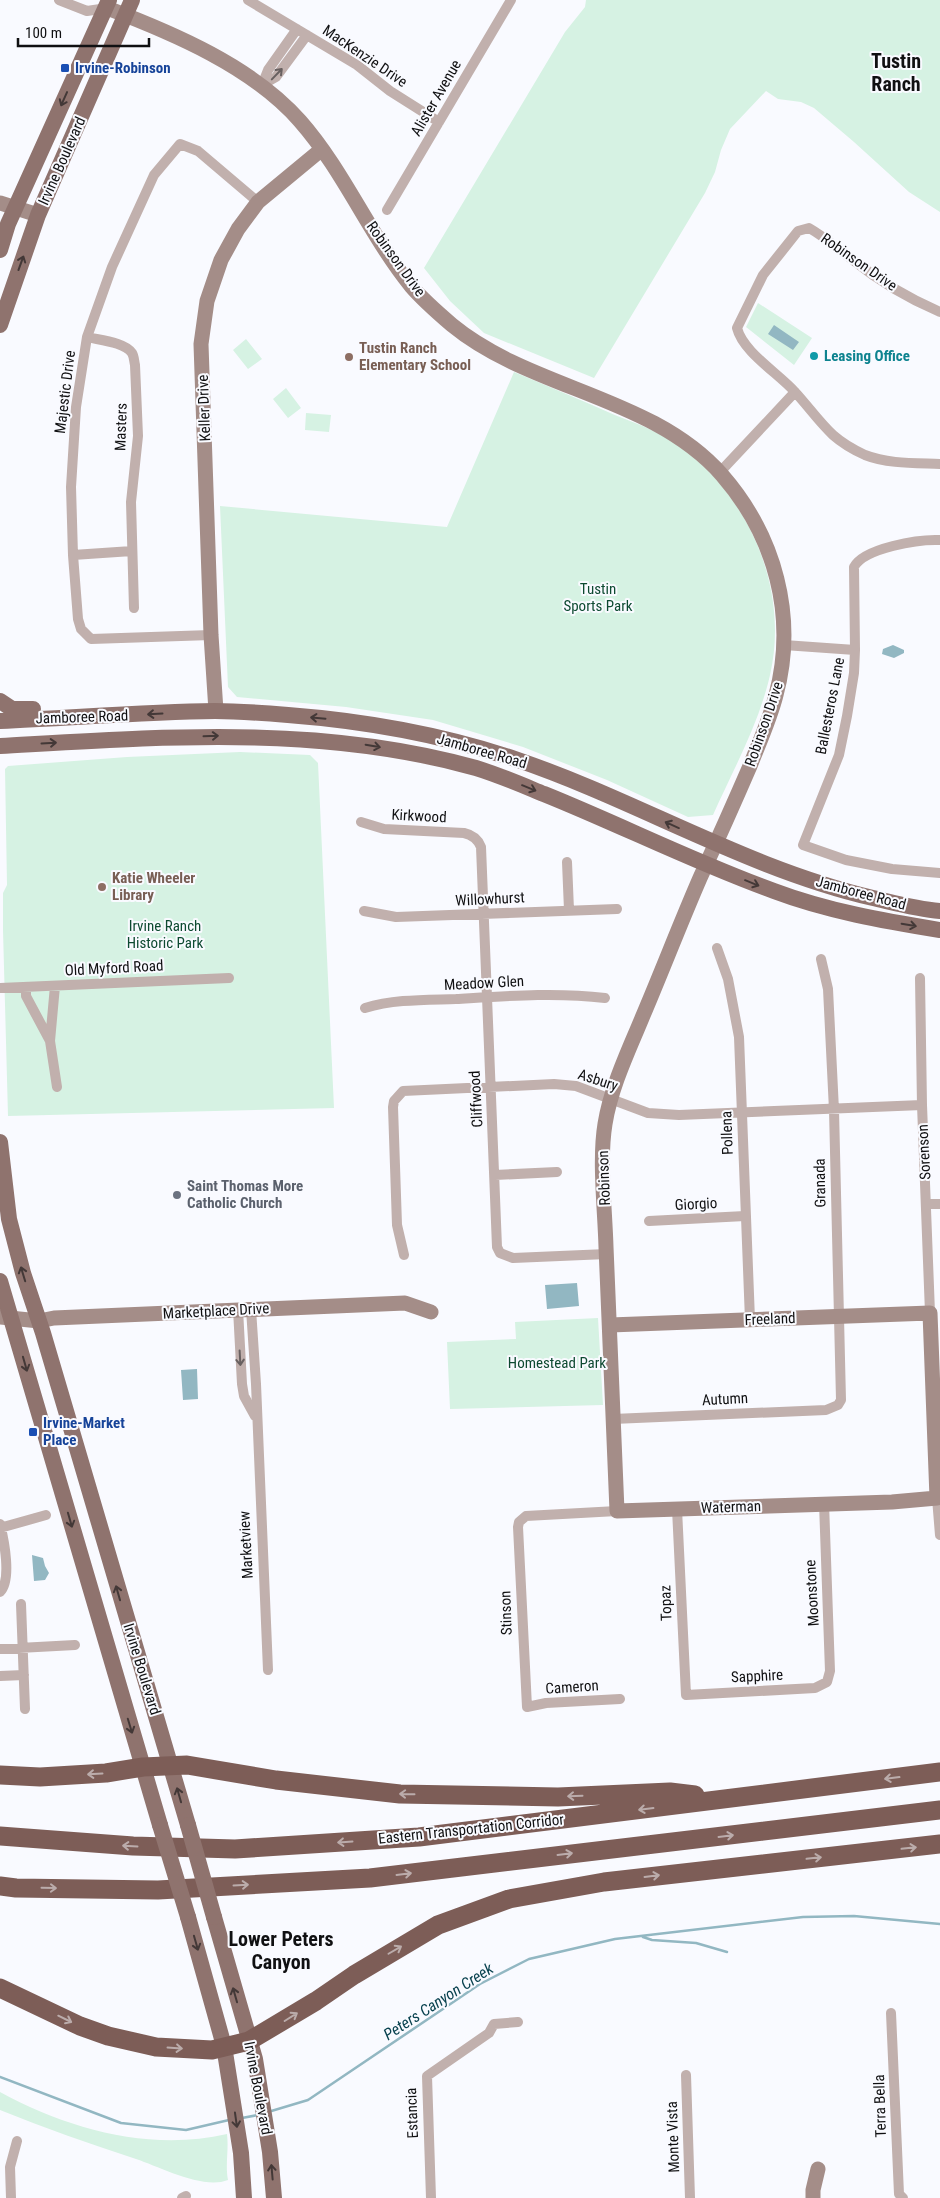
<svg xmlns="http://www.w3.org/2000/svg" width="940" height="2198" font-family="'Roboto Condensed',sans-serif">
<rect width="100%" height="100%" fill="#f9faff"/>
<!-- green -->
<path fill="#d6f2e3" d="M 586,0 L 940,0 L 940,212 L 909,192 L 854,142 L 814,108 L 801,102 L 778,99 L 766,91 L 730,129 L 721,150 L 715,172 L 705,193 L 594,378 L 484,333 L 450,301 L 424,268 L 565,32 L 585,7 Z
M 758,303 L 812,338 L 794,365 L 746,327 Z
M 246,339 L 262,359 L 248,369 L 233,350 Z
M 514,372 C 545,385 577,398 608,412 C 626,420 646,426 663,436 C 744,482 791,585 770,675 C 759,724 733,770 713,815 L 688,817 L 607,780 L 523,747 L 433,720 L 346,707 L 237,697 L 228,687 L 220,506 L 447,527 Z
M 286,388 L 301,408 L 288,418 L 273,399 Z
M 306,413 L 331,415 L 329,432 L 305,430 Z
M 240,752 L 310,755 L 318,763 L 334,1108 L 8,1116 L 3,930 L 3,893 L 7,885 L 5,769 L 8,766 L 127,757 Z
M 598,1318 L 603,1405 L 450,1409 L 447,1342 L 516,1339 L 515,1322 Z
M 0,2092 C 68,2129 150,2152 227,2134 C 229,2151 225,2164 228,2180 C 203,2190 160,2167 136,2159 C 90,2144 45,2128 0,2110 Z"/>
<!-- water -->
<path fill="#92b7c2" d="M 774,325 L 799,342 L 793,350 L 768,334 Z
M 893,645 L 904,650 L 904,653 L 894,658 L 882,654 L 883,649 Z
M 577,1283 L 579,1306 L 547,1309 L 545,1285 Z
M 197,1369 L 198,1399 L 183,1400 L 181,1370 Z
M 32,1555 L 43,1558 L 45,1566 L 49,1573 L 45,1580 L 34,1581 Z"/>
<g fill="none" stroke-linecap="round" stroke-linejoin="round">
<!-- stream -->
<path stroke="#92b7c2" stroke-width="2.5" d="M 643,1937 L 652,1940 L 696,1943 L 727,1952
M 0,2077 L 121,2123 L 186,2130 L 229,2120
M 268,2112 L 308,2100 L 480,1984 L 529,1959 L 615,1939 L 803,1917 L 854,1916 L 940,1924
M 242,2118 L 258,2115"/>
<!-- street -->
<path stroke="#c1b0ad" stroke-width="10" d="M 59,0 L 87,11 L 107,8
M 248,0 L 357,65 L 390,91 L 439,122
M 297,29 L 268,70 L 262,85 L 276,77 L 307,35
M 387,210 L 511,0
M 940,312 C 910,299 879,281 853,260 C 838,249 825,237 809,228 L 798,231 L 763,275 L 737,328 C 743,352 778,373 795,392 C 808,406 819,422 833,435 C 842,443 854,450 865,455 C 888,464 915,463 940,464
M 87,337 C 99,340 125,342 132,353 C 134,356 134,361 135,365 L 138,436 L 131,502 L 134,608
M 720,472 L 795,392
M 940,540 C 919,539 864,548 854,567 L 855,650 L 854,673 L 847,716 L 839,755 L 803,845 L 846,860 L 892,869 L 940,873
M 73,555 L 132,551
M 211,635 L 91,639 L 81,629 L 78,619 L 73,555 L 71,487 L 76,407 L 87,337 L 112,267 L 154,175 L 180,144 L 198,151 L 258,202
M 784,645 L 855,650
M 361,822 L 384,829 L 464,833 C 473,835 478,839 481,847 L 497,1247 L 500,1253 L 513,1258 L 607,1254
M 567,862 L 569,910
M 364,911 L 396,917 L 617,909
M 717,948 L 728,979 L 739,1037 L 750,1320
M 920,978 L 922,1105 L 930,1313
M 55,986 L 50,1041 L 57,1087
M 26,987 L 26,996 L 50,1041
M 0,988 L 229,978
M 365,1008 C 395,999 426,1000 456,999 C 506,996 556,992 605,998
M 495,1175 L 557,1172
M 927,1204 L 940,1204
M 649,1221 L 745,1216
M 404,1255 L 397,1225 L 393,1107 L 394,1101 L 403,1091 L 554,1084 L 576,1086 L 648,1113 L 679,1115 L 922,1105
M 238,1309 L 242,1384 L 244,1396 L 255,1416
M 251,1309 L 256,1384 L 268,1670
M 613,1419 L 826,1410 L 838,1405 L 841,1400 L 834,1110 L 828,989 L 821,959
M 940,1498 L 937,1498 L 940,1535
M 677,1509 L 686,1695 L 815,1688 L 827,1682 L 830,1671 L 824,1503
M 617,1511 L 526,1516 L 519,1522 L 518,1527 L 527,1707 L 546,1703 L 620,1699
M 0,1524 C 4,1540 12,1580 0,1592
M 0,1528 L 46,1515
M 21,1604 L 25,1709
M 0,1649 L 75,1645
M 0,1676 L 24,1675
M 891,2013 L 899,2194 L 903,2198
M 686,2075 L 690,2198
M 11,2198 L 10,2167 L 17,2141
M 182,2198 L 186,2196
M 431,2198 L 427,2076 L 489,2033 L 494,2024 L 518,2022"/>
<!-- secondary -->
<path stroke="#a48d88" stroke-width="15" d="M 107,8 C 173,33 253,67 300,121 C 344,171 369,234 411,286 C 423,300 438,313 452,325 C 531,390 653,396 722,475 C 775,536 797,616 776,695 C 770,719 759,743 750,766 C 734,803 717,841 700,878 C 680,924 662,971 642,1018 C 628,1052 611,1087 605,1124 C 599,1160 605,1210 606,1247 C 609,1335 613,1423 617,1511 L 892,1502 L 937,1498 L 930,1313 L 610,1325
M 0,203 L 38,215
M 216,711 L 211,635 L 201,344 L 207,301 L 221,260 L 238,229 L 258,202 L 322,149
M 0,1317 L 39,1321 L 54,1318 L 405,1303 L 431,1312
M 813,2198 L 813,2190 L 818,2169"/>
<!-- primary -->
<path stroke="#8f736e" stroke-width="16" d="M 0,250 L 8,224 L 109,0
M 0,325 L 38,215 L 132,0
M 0,701 L 12,709 L 33,709
M 0,721 C 72,718 143,712 215,711 C 239,711 264,713 288,715 C 366,721 444,735 518,760 C 638,801 748,869 873,898 C 895,903 917,909 940,911
M 0,746 C 159,737 320,724 476,768 C 499,775 522,785 544,794 C 621,825 696,863 774,891 C 827,911 884,921 940,930
M 0,1142 L 9,1219 L 23,1273 L 43,1333 L 188,1825
M 0,1281 L 160,1825
M 188,1917 L 224,2046 L 241,2153 L 244,2198
M 214,1917 L 255,2059 L 270,2152 L 274,2198"/>
<!-- highway -->
<path stroke="#7d5d57" stroke-width="19" d="M 0,1775 L 40,1777 L 106,1773 L 143,1767 L 187,1765 L 276,1780 L 400,1794 L 558,1797 L 670,1792 L 695,1795
M 0,1836 L 133,1846 L 235,1849 L 419,1837 L 940,1772
M 0,1886 L 16,1888 L 158,1890 L 370,1878 L 940,1810
M 0,1988 L 80,2026 L 108,2036 L 156,2047 L 212,2050 L 249,2041 L 316,2001 L 354,1975 L 438,1925 L 509,1899 L 604,1882 L 940,1844"/>
<!-- primary-bridge -->
<path stroke="#8f736e" stroke-width="16" d="M 160,1825 L 188,1917
M 188,1825 L 214,1917"/>
</g>
<!-- one-way arrows -->
<defs><path id="oneway-shaft" d="M-6 0H5M1.5-3L5.5 0L1.5 3" fill="none" stroke-width="1.6" stroke-linecap="round" stroke-linejoin="round" transform="scale(1.25)"/></defs>
<g stroke="#686060">
<use href="#oneway-shaft" transform="translate(277 74) rotate(-46)"/>
<use href="#oneway-shaft" transform="translate(240 1358) rotate(87)"/>
</g>
<g stroke="#433837">
<use href="#oneway-shaft" transform="translate(64 99) rotate(114)"/>
<use href="#oneway-shaft" transform="translate(21 263) rotate(-70)"/>
<use href="#oneway-shaft" transform="translate(155 714) rotate(177)"/>
<use href="#oneway-shaft" transform="translate(318 718) rotate(-175)"/>
<use href="#oneway-shaft" transform="translate(211 736) rotate(-2)"/>
<use href="#oneway-shaft" transform="translate(49 743) rotate(-3)"/>
<use href="#oneway-shaft" transform="translate(373 746) rotate(10)"/>
<use href="#oneway-shaft" transform="translate(529 788) rotate(22)"/>
<use href="#oneway-shaft" transform="translate(672 825) rotate(-156)"/>
<use href="#oneway-shaft" transform="translate(752 883) rotate(22)"/>
<use href="#oneway-shaft" transform="translate(909 925) rotate(10)"/>
<use href="#oneway-shaft" transform="translate(23 1274) rotate(-107)"/>
<use href="#oneway-shaft" transform="translate(25 1364) rotate(74)"/>
<use href="#oneway-shaft" transform="translate(70 1520) rotate(74)"/>
<use href="#oneway-shaft" transform="translate(118 1593) rotate(-106)"/>
<use href="#oneway-shaft" transform="translate(130 1726) rotate(73)"/>
<use href="#oneway-shaft" transform="translate(179 1795) rotate(-106)"/>
<use href="#oneway-shaft" transform="translate(196 1943) rotate(74)"/>
<use href="#oneway-shaft" transform="translate(235 1995) rotate(-106)"/>
<use href="#oneway-shaft" transform="translate(236 2120) rotate(82)"/>
<use href="#oneway-shaft" transform="translate(272 2172) rotate(-95)"/>
</g>
<g stroke="#bbacab">
<use href="#oneway-shaft" transform="translate(95 1774) rotate(177)"/>
<use href="#oneway-shaft" transform="translate(892 1778) rotate(173)"/>
<use href="#oneway-shaft" transform="translate(407 1794) rotate(-179)"/>
<use href="#oneway-shaft" transform="translate(575 1796) rotate(178)"/>
<use href="#oneway-shaft" transform="translate(646 1809) rotate(173)"/>
<use href="#oneway-shaft" transform="translate(726 1836) rotate(-7)"/>
<use href="#oneway-shaft" transform="translate(345 1842) rotate(176)"/>
<use href="#oneway-shaft" transform="translate(130 1846) rotate(-177)"/>
<use href="#oneway-shaft" transform="translate(909 1848) rotate(-6)"/>
<use href="#oneway-shaft" transform="translate(565 1854) rotate(-7)"/>
<use href="#oneway-shaft" transform="translate(814 1858) rotate(-6)"/>
<use href="#oneway-shaft" transform="translate(404 1874) rotate(-7)"/>
<use href="#oneway-shaft" transform="translate(652 1876) rotate(-7)"/>
<use href="#oneway-shaft" transform="translate(241 1885) rotate(-3)"/>
<use href="#oneway-shaft" transform="translate(49 1888) rotate(1)"/>
<use href="#oneway-shaft" transform="translate(395 1950) rotate(-30)"/>
<use href="#oneway-shaft" transform="translate(291 2017) rotate(-32)"/>
<use href="#oneway-shaft" transform="translate(65 2019) rotate(26)"/>
<use href="#oneway-shaft" transform="translate(175 2048) rotate(4)"/>
</g>
<!-- markers -->
<g fill="#1a4fb4" stroke="#f9faff" stroke-width="2">
<rect x="60" y="63" width="10" height="10" rx="2.5"/>
<rect x="28" y="1427" width="10" height="10" rx="2.5"/>
</g>
<circle fill="#0f9aa8" stroke="#f9faff" stroke-width="2" cx="814" cy="356" r="5"/>
<g fill="#8d6e63" stroke="#f9faff" stroke-width="2">
<circle cx="349" cy="357" r="5"/>
<circle cx="102" cy="887" r="5"/>
</g>
<circle fill="#6b7280" stroke="#f9faff" stroke-width="2" cx="177" cy="1195" r="5"/>
<g text-anchor="middle" stroke-width="4" stroke-linejoin="round" paint-order="stroke">
<!-- street labels -->
<g font-size="15" fill="#101012" stroke="#f9faff">
<text transform="translate(365 56) rotate(34)" y="5">MacKenzie Drive</text>
<text transform="translate(436 98) rotate(-60)" y="5">Alister Avenue</text>
<text transform="translate(62 161) rotate(-66)" y="5">Irvine Boulevard</text>
<text transform="translate(396 259) rotate(54)" y="5">Robinson Drive</text>
<text transform="translate(859 262) rotate(35)" y="5">Robinson Drive</text>
<text transform="translate(65 392) rotate(-83)" y="5">Majestic Drive</text>
<text transform="translate(204 408) rotate(-92)" y="5">Keller Drive</text>
<text transform="translate(121 427) rotate(-88)" y="5">Masters</text>
<text transform="translate(830 706) rotate(-79)" y="5">Ballesteros Lane</text>
<text transform="translate(82 717) rotate(-2)" y="5">Jamboree Road</text>
<text transform="translate(764 724) rotate(-71)" y="5">Robinson Drive</text>
<text transform="translate(482 751) rotate(16)" y="5">Jamboree Road</text>
<text transform="translate(419 816) rotate(3)" y="5">Kirkwood</text>
<text transform="translate(861 893) rotate(15)" y="5">Jamboree Road</text>
<text transform="translate(490 899) rotate(-3)" y="5">Willowhurst</text>
<text transform="translate(114 968) rotate(-3)" y="5">Old Myford Road</text>
<text transform="translate(484 983) rotate(-3)" y="5">Meadow Glen</text>
<text transform="translate(598 1080) rotate(18)" y="5">Asbury</text>
<text transform="translate(476 1099) rotate(-93)" y="5">Cliffwood</text>
<text transform="translate(727 1133) rotate(-92)" y="5">Pollena</text>
<text transform="translate(924 1152) rotate(-93)" y="5">Sorenson</text>
<text transform="translate(604 1178) rotate(-92)" y="5">Robinson</text>
<text transform="translate(820 1183) rotate(-91)" y="5">Granada</text>
<text transform="translate(696 1204) rotate(-3)" y="5">Giorgio</text>
<text transform="translate(216 1311) rotate(-3)" y="5">Marketplace Drive</text>
<text transform="translate(770 1319) rotate(-2)" y="5">Freeland</text>
<text transform="translate(725 1399) rotate(-3)" y="5">Autumn</text>
<text transform="translate(731 1507) rotate(-2)" y="5">Waterman</text>
<text transform="translate(246 1545) rotate(-93)" y="5">Marketview</text>
<text transform="translate(812 1593) rotate(-93)" y="5">Moonstone</text>
<text transform="translate(666 1603) rotate(-92)" y="5">Topaz</text>
<text transform="translate(506 1613) rotate(-92)" y="5">Stinson</text>
<text transform="translate(142 1669) rotate(73)" y="5">Irvine Boulevard</text>
<text transform="translate(757 1676) rotate(-3)" y="5">Sapphire</text>
<text transform="translate(572 1687) rotate(-4)" y="5">Cameron</text>
<text transform="translate(471 1829) rotate(-6)" y="5">Eastern Transportation Corridor</text>
<text transform="translate(258 2088) rotate(79)" y="5">Irvine Boulevard</text>
<text transform="translate(880 2106) rotate(-92)" y="5">Terra Bella</text>
<text transform="translate(412 2113) rotate(-92)" y="5">Estancia</text>
<text transform="translate(673 2137) rotate(-92)" y="5">Monte Vista</text>
</g>
<!-- transit labels -->
<g font-size="15" font-weight="bold" fill="#164399" stroke="#f9faff" text-anchor="start">
<text x="75" y="73">Irvine-Robinson</text>
<text x="43" y="1428">Irvine-Market<tspan x="43" dy="17">Place</tspan></text>
</g>
<!-- education labels -->
<g font-size="15" font-weight="bold" fill="#785e54" stroke="#f9faff" text-anchor="start">
<text x="359" y="353">Tustin Ranch<tspan x="359" dy="17">Elementary School</tspan></text>
<text x="112" y="883">Katie Wheeler<tspan x="112" dy="17">Library</tspan></text>
</g>
<!-- culture labels -->
<g font-size="15" font-weight="bold" fill="#0d838f" stroke="#f9faff" text-anchor="start">
<text x="824" y="361">Leasing Office</text>
</g>
<!-- park labels -->
<g font-size="15" fill="#0d4a31" stroke="#f9faff">
<text x="598" y="594">Tustin<tspan x="598" dy="17">Sports Park</tspan></text>
<text x="165" y="931">Irvine Ranch<tspan x="165" dy="17">Historic Park</tspan></text>
<text x="557" y="1368">Homestead Park</text>
</g>
<!-- worship labels -->
<g font-size="15" font-weight="bold" fill="#5b616d" stroke="#f9faff" text-anchor="start">
<text x="187" y="1191">Saint Thomas More<tspan x="187" dy="17">Catholic Church</tspan></text>
</g>
<!-- water labels -->
<g font-size="16" font-style="italic" fill="#09424f" stroke="#f9faff">
<text transform="translate(438 2001) rotate(-33)" y="6">Peters Canyon Creek</text>
</g>
<!-- district labels -->
<g font-size="20" font-weight="bold" fill="#101012" stroke="#f9faff">
<text x="896" y="68">Tustin<tspan x="896" dy="23">Ranch</tspan></text>
<text x="281" y="1946">Lower Peters<tspan x="281" dy="23">Canyon</tspan></text>
</g>
</g>
<!-- scale -->
<path d="M18 38v8h131v-8" fill="none" stroke="#101012" stroke-width="2.5"/>
<text x="25" y="38" font-size="15" fill="#101012" stroke="#f9faff" stroke-width="4" paint-order="stroke">100 m</text>
</svg>
